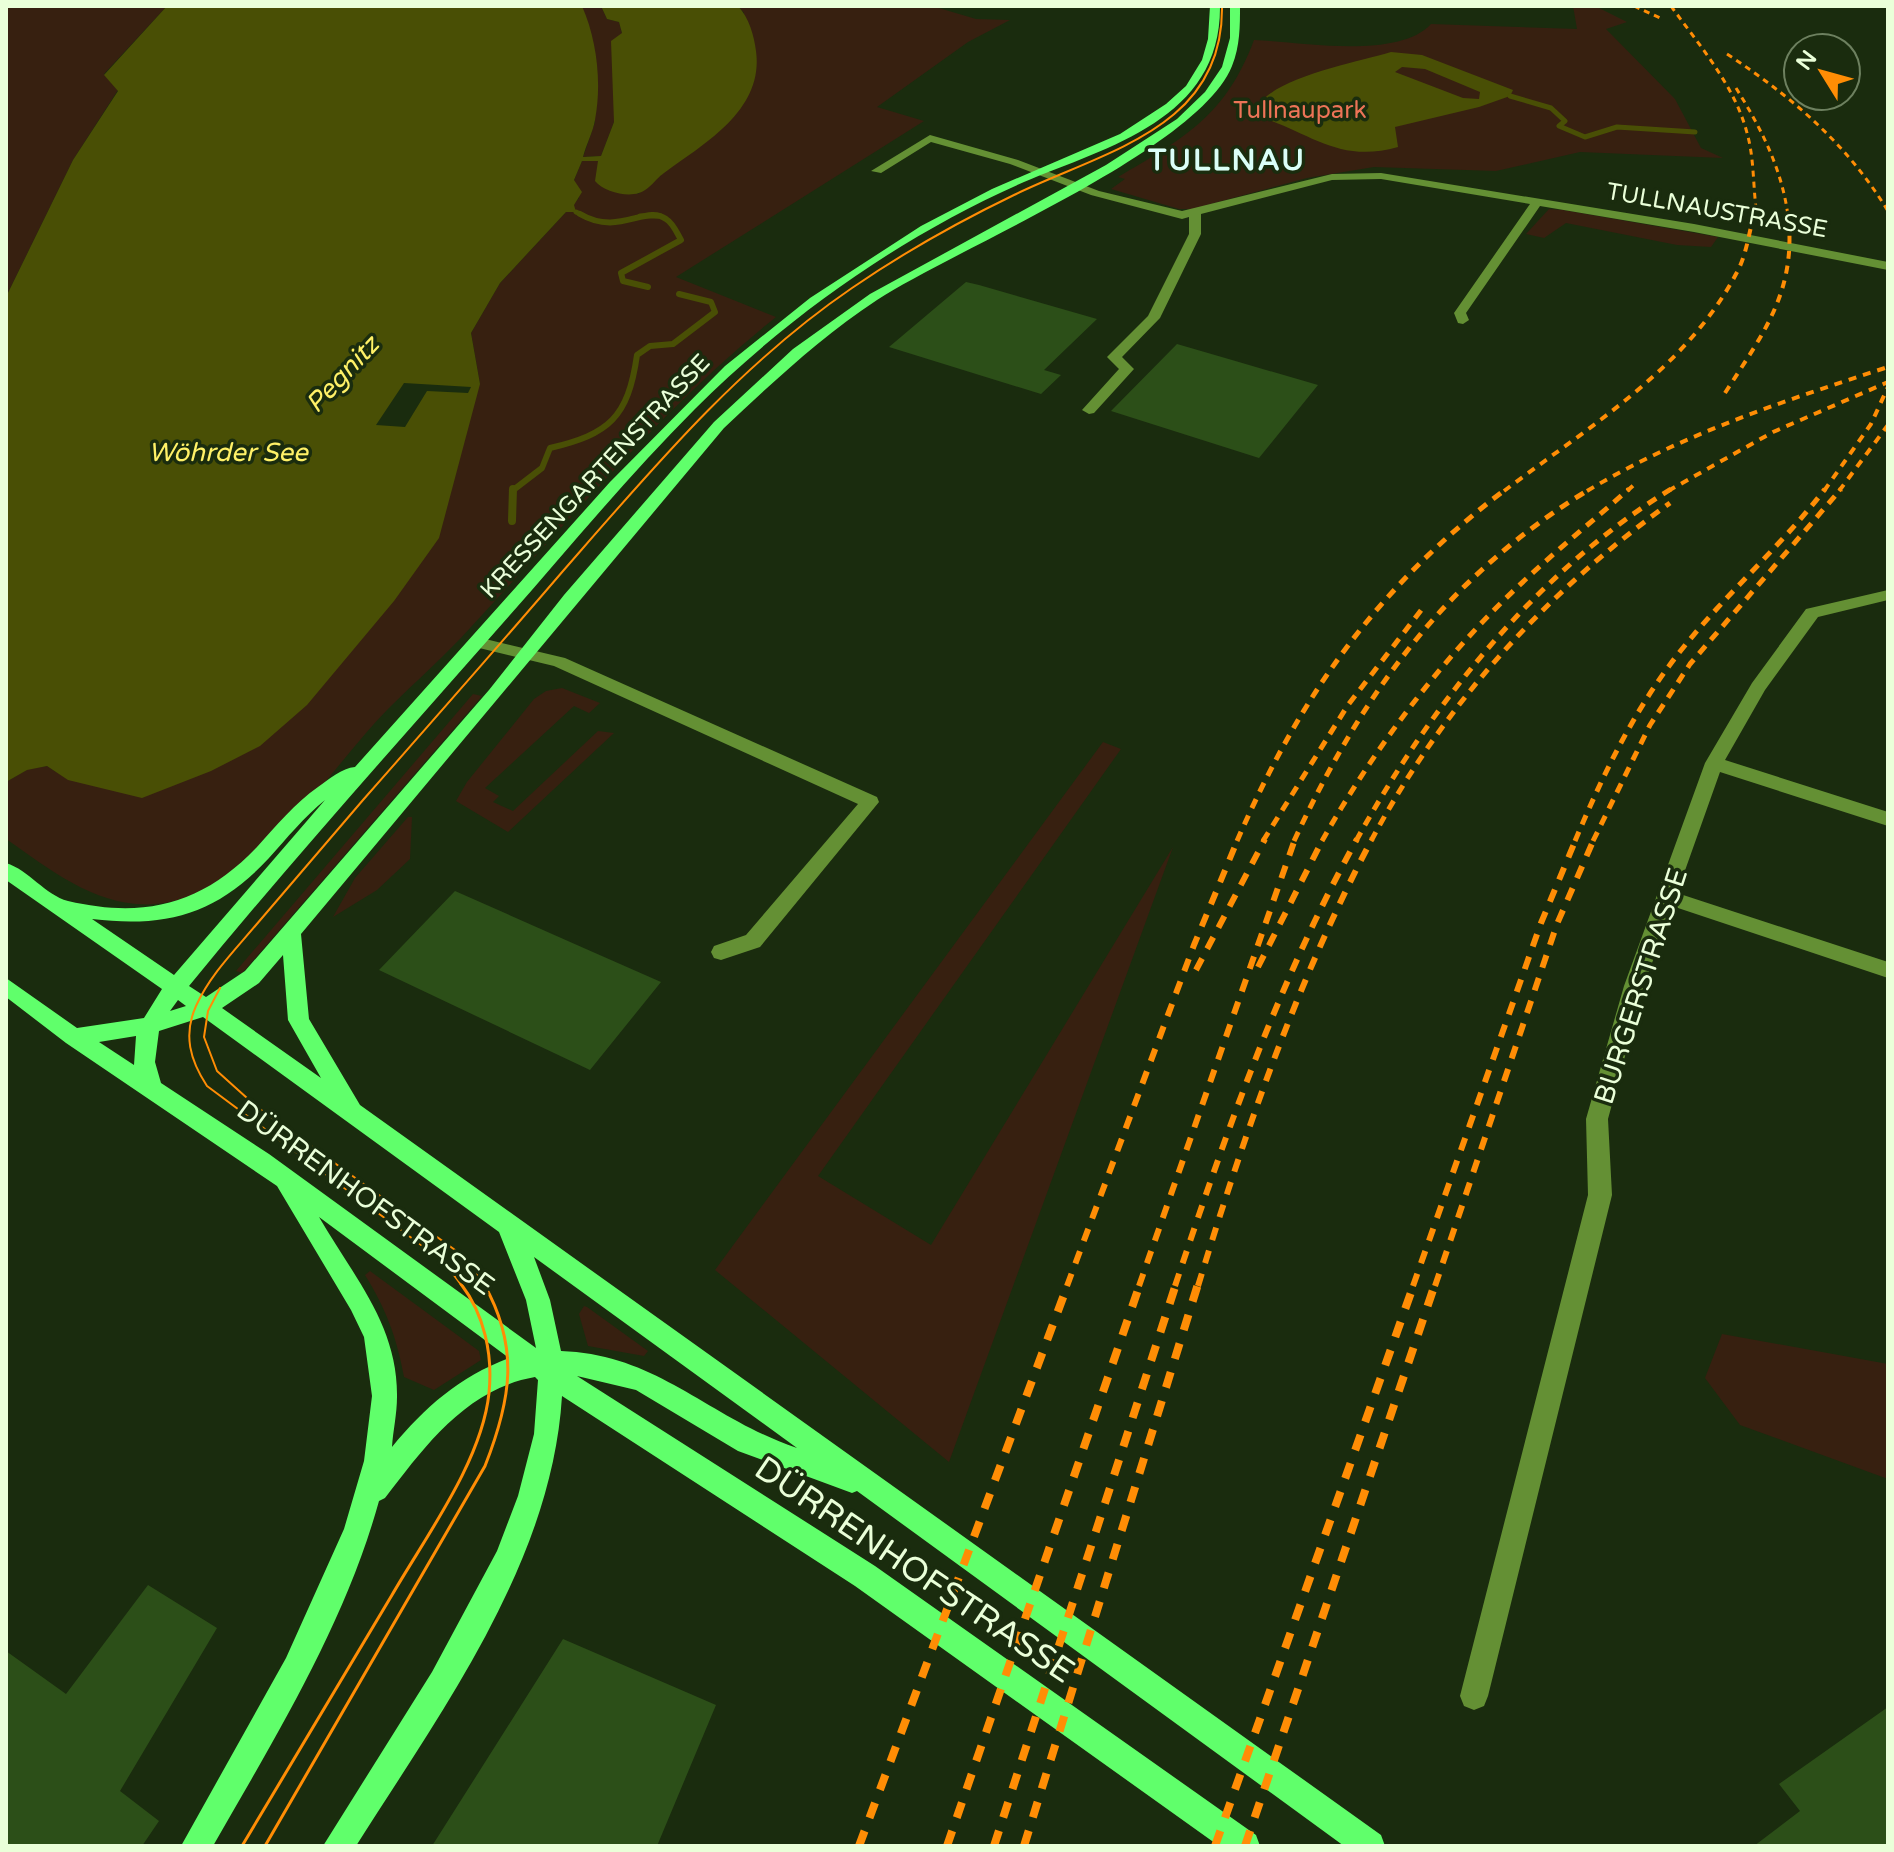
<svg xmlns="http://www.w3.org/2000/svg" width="1894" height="1852" font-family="'Varela Round',sans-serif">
<rect width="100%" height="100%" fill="#1a2c0e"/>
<!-- green -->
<path fill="#372010" d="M 6,6 L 167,6 L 104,74 L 118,90 L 73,160 L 6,297 Z
M 582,6 L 601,6 L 607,19 L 619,22 L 622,33 L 614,122 L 601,156 L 583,157 L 595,122 Z
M 738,6 L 932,6 L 976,19 L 1010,20 L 968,42 L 877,107 L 924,121 L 676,277 L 776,317 C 662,408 569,521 471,627 C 445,656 416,681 389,708 C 326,772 263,882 170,902 C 106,915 55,873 6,839 L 6,782 L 28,769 L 47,766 L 56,772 L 480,384 L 471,333 L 500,283 L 579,198 L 574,180 L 582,161 L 598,161 L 638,194 L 661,175 L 744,13 Z
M 1573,6 L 1595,6 L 1627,22 L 1606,29 L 1675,99 L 1701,148 L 1723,158 L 1580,152 L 1496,171 L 1374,167 L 1307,178 L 1192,209 L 1179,209 L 1111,189 L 1125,179 L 1118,177 C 1185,138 1226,115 1254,40 C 1300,42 1398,60 1431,24 L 1577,29 Z
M 1549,209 L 1563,210 L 1718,237 L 1711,247 L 1677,245 L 1566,223 L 1544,238 L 1526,234 Z
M 562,688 L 600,703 L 589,713 L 574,706 L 485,788 L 499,796 L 493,802 L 513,811 L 598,731 L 614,733 L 508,832 L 456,801 L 467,782 L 534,699 L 546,691 Z
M 473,694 L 482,696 L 242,973 L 236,971 Z
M 1103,742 L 1121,749 L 818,1176 L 931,1245 L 1173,847 L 949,1462 L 715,1270 Z
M 408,817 L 412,817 L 410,859 L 377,890 L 333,917 L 355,878 Z
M 370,1271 L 479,1351 L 481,1360 L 434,1390 L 404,1377 C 397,1338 386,1309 365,1275 Z
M 584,1306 L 587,1307 L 648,1351 L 644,1356 L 588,1346 L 579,1314 Z
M 1722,1334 L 1888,1364 L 1888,1479 L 1740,1425 L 1705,1378 Z"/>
<!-- water -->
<path fill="#494f05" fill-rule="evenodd" d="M 167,6 L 582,6 C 597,40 602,83 595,120 C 593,132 586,145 583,157 L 601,156 L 614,122 L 611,41 L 622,33 L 619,22 L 607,19 L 601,6 L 738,6 C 749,18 754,35 756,51 C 764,110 705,143 664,173 C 654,180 648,193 634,194 C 622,196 602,190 595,181 L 598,161 L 582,161 L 574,180 L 582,192 L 574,205 L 576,212 L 566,212 L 500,283 L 471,333 L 480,384 L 439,538 L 394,601 L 307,705 L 260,746 L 211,771 L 142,798 L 68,780 L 47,766 L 27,770 L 6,782 L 6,297 L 73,160 L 118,91 L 104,75 Z
M 1391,52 L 1422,55 L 1513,90 L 1510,96 L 1479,107 L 1395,127 L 1398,147 C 1342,163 1314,136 1264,118 L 1260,103 C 1281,76 1358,62 1391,52 ZM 1402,67 L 1425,69 L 1480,92 L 1479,99 L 1463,98 L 1395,72 Z"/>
<!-- pier -->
<path fill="#1a2c0e" d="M 404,383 L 471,387 L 468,393 L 427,391 L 405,427 L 376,425 Z"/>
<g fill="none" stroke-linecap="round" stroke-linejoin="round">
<!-- stream-far2 -->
<path stroke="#494f05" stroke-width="5" d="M 1510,96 L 1551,108 L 1565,121 L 1559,126 L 1585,137 L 1617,127 L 1695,132
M 576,212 L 584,216
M 640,216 L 661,216"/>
<!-- stream-far1 -->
<path stroke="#494f05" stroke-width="6" d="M 580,214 C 619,237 646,204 666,219 C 673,223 677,233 681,240 L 621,273 L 623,281 L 648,287
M 512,491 L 542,468 L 550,448 C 609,434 628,418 637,355 L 650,346 L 673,344 L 715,312 L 711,302 L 679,294"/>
<!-- stream -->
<path stroke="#494f05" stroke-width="8" d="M 512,521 L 513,489"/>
</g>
<!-- building -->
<path fill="#2c4f18" d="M 966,282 L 979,285 L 1097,319 L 1044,370 L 1061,375 L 1041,394 L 889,347 Z
M 1177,344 L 1232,360 L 1318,385 L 1259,458 L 1111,411 Z
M 455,891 L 586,949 L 661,982 L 590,1070 L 379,970 Z
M 148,1585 L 217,1628 L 120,1791 L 159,1821 L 142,1846 L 6,1846 L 6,1651 L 66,1694 Z
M 563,1639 L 716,1705 L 657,1846 L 432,1846 Z
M 1888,1707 L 1888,1846 L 1754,1846 L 1800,1811 L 1779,1784 Z"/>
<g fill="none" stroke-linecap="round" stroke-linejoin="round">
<!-- minor -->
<path fill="#649034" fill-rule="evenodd" d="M 930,135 L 1018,160 L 1099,191 L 1182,211 L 1332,174 L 1381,173 L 1694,224 L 1888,262 L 1888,270 L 1694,232 L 1540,206 L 1466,313 L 1469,320 L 1463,324 L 1458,323 L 1454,313 L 1530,204 L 1381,179 L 1332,180 L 1201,214 L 1201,234 L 1160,318 L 1122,357 L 1134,369 L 1094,413 L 1089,414 L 1082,410 L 1119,369 L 1107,357 L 1148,316 L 1189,234 L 1189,217 L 1182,219 L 1091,195 L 1010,164 L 931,142 L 881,173 L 871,171 Z
M 1888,590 L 1888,600 L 1818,617 L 1765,690 L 1725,760 L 1888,812 L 1888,826 L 1720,772 L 1677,893 L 1888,962 L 1888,978 L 1672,906 L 1644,986 L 1608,1119 L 1612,1195 L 1488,1696 L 1484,1706 L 1474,1710 L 1464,1706 L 1460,1696 L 1588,1195 L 1586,1119 L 1624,986 L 1705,763 L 1752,683 L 1806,609 Z
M 477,637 L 565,658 L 877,797 L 879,802 L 760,947 L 721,960 L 714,958 L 711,952 L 714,946 L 746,935 L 858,804 L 554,666 L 471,646 L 471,638 Z"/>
<!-- major -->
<path fill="#60ff6b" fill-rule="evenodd" d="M 1210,6 L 1220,6 C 1221,119 1110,146 1024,182 C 903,235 788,316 695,409 C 624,480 561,558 495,632 C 392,749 288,865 189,986 L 206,997 L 245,971 L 489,690 L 564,595 L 714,422 L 793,349 L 870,294 L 1106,165 L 1177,119 L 1205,92 L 1222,67 L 1230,38 L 1230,6 L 1240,6 C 1240,26 1240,46 1232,66 C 1198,150 959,247 877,300 C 821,337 773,382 724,428 L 301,934 L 309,1019 L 360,1105 L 1381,1835 L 1385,1846 L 1344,1846 L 857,1491 L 852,1493 L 738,1451 L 636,1390 L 577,1376 L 875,1566 L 1256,1835 L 1260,1846 L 1219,1846 L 855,1586 L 562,1396 C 552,1562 442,1710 356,1846 L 323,1846 L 432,1672 L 497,1551 L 518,1496 L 534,1434 L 538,1380 L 535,1377 C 466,1389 425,1446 385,1498 L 379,1501 C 345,1624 276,1736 213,1846 L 181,1846 L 286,1658 L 344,1529 L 364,1461 L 372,1396 L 364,1337 L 351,1310 L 277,1186 L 66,1043 L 6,997 L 6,978 L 77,1028 L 144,1018 L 162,989 L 6,880 L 6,863 C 29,870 45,895 68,901 C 145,919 203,904 257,847 C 276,826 295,803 318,787 C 329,779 342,768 355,767 L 610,482 L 725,366 L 810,298 L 921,226 L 992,189 L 1120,134 L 1166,104 L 1186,86 L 1202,60 L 1208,39 ZM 325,800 L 174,975 L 92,919 C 167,928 217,914 269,858 C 287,838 304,817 325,800 ZM 283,955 L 288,1020 L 321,1078 L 222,1008 L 259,983 ZM 178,1000 L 186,1006 L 170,1011 ZM 203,1017 L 499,1232 L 526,1300 L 536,1348 L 269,1154 L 161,1083 L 155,1062 L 159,1031 ZM 136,1036 L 134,1065 L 99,1042 ZM 319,1217 L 509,1358 C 459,1377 425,1407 392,1447 C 393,1431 397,1414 397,1397 C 398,1325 353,1276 319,1217 ZM 534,1257 L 797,1448 C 710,1419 658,1354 561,1351 L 550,1300 Z"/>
<!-- tram-far1 -->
<path stroke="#ff8d05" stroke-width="2" d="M 220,988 L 208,1011 L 204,1037 L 217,1071 L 257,1107 L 462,1255 L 485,1286
M 462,1286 L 444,1262 L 207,1086 C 190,1060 183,1035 196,1006 C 210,975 235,950 256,925 C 292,883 327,842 363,800 C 430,724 497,648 563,571 C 652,469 739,365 852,288 C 903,253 958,222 1014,195 C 1104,151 1224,129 1222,6"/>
<!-- tram -->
<path stroke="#ff8d05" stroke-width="3" d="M 242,1846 C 292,1762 342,1678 392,1595 C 426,1536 482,1461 489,1393 C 493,1354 484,1314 461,1284
M 265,1846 L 485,1466 C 511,1400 520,1348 484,1284"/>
<!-- rail-far4 -->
<path stroke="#ff8d05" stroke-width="3" stroke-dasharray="6 5" stroke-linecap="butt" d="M 1634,6 L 1660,18
M 1671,6 C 1699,45 1735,86 1747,133 C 1754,157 1753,184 1756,208 L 1753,216
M 1727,54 C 1792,97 1847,144 1888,211
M 1736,88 C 1761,128 1782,169 1788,216"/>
<!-- rail-far3 -->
<path stroke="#ff8d05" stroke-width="4" stroke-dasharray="8 7" stroke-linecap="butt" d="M 1725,393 C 1764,332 1797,291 1788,214
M 1504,491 C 1587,428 1686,369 1736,274 C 1746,257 1749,233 1754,214
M 1587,491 C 1682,434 1784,401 1888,367
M 1627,491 L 1637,482
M 1668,491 L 1773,432 L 1888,382
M 1824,491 L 1871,424 L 1888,387
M 1839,491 L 1888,425"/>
<!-- rail-far2 -->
<path stroke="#ff8d05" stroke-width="5" stroke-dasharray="10 8" stroke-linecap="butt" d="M 1237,841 C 1301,694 1378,586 1506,489
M 1263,841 L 1348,705 L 1422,609
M 1294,841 C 1363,692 1448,575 1590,489
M 1322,841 C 1371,754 1431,673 1501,603 C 1542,562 1586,527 1629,489
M 1356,841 C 1432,703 1536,572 1671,489
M 1371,841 C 1444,704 1545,593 1670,503
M 1575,841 C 1602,777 1632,714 1675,658 C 1721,598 1779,549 1825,489
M 1593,841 L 1650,725 L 1690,664 L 1841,489"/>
<!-- rail-far1 -->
<path stroke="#ff8d05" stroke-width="6" stroke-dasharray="13 11" stroke-linecap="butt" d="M 1258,967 L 1323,839
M 1196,970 L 1265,839
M 1067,1286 L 1194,945 L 1238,839
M 1139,1286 L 1295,839
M 1175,1286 C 1226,1133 1279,980 1357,839
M 1198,1286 C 1245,1132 1297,981 1372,839
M 1413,1286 L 1541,923 L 1576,839
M 1435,1286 L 1557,924 L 1594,839"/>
<!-- rail -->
<path stroke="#ff8d05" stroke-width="8" stroke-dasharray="16 14" stroke-linecap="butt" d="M 859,1846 L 1068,1284
M 947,1846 L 1140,1284
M 994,1846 L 1176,1284
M 1024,1846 L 1198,1284
M 1215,1846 L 1414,1284
M 1245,1846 L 1435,1284"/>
</g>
<g text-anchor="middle" stroke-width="7" stroke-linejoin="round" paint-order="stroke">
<!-- far-park labels -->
<g font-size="24" fill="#ed7457" stroke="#1a2c0e">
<text x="1300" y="118">Tullnaupark</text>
</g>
<!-- far-street labels -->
<g font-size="24" fill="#eaffd9" stroke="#1a2c0e">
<text transform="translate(1717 210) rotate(10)" y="8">TULLNAUSTRASSE</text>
<text transform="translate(595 476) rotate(-47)" y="8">KRESSENGARTENSTRASSE</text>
</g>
<!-- far-water labels -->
<g font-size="26" font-style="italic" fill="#fff167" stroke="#1a2c0e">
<text transform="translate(342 374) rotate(-47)" y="9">Pegnitz</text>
<text x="228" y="461">Wöhrder See</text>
</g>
<!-- street labels -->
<g font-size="28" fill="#eaffd9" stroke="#1a2c0e">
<text transform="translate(1640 986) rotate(-72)" y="10">BURGERSTRASSE</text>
<text transform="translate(366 1197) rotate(36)" y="10">DÜRRENHOFSTRASSE</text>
</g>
<!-- far-district labels -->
<g font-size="30" font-weight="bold" letter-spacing="2" fill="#dbfff8" stroke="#1a2c0e">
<text x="1227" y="170">TULLNAU</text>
</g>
<!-- near-street labels -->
<g font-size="34" fill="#eaffd9" stroke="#1a2c0e">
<text transform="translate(915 1569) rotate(34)" y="12">DÜRRENHOFSTRASSE</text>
</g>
</g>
<!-- border -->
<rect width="1894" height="1852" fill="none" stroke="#eaffd9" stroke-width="16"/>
<!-- north arrow -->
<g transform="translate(1822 72) rotate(307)"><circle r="38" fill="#1a2c0e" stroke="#6d805f" stroke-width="2"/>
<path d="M0-6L14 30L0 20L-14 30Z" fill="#ff8d05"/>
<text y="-12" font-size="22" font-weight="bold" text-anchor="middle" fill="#eaffd9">N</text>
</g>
</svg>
